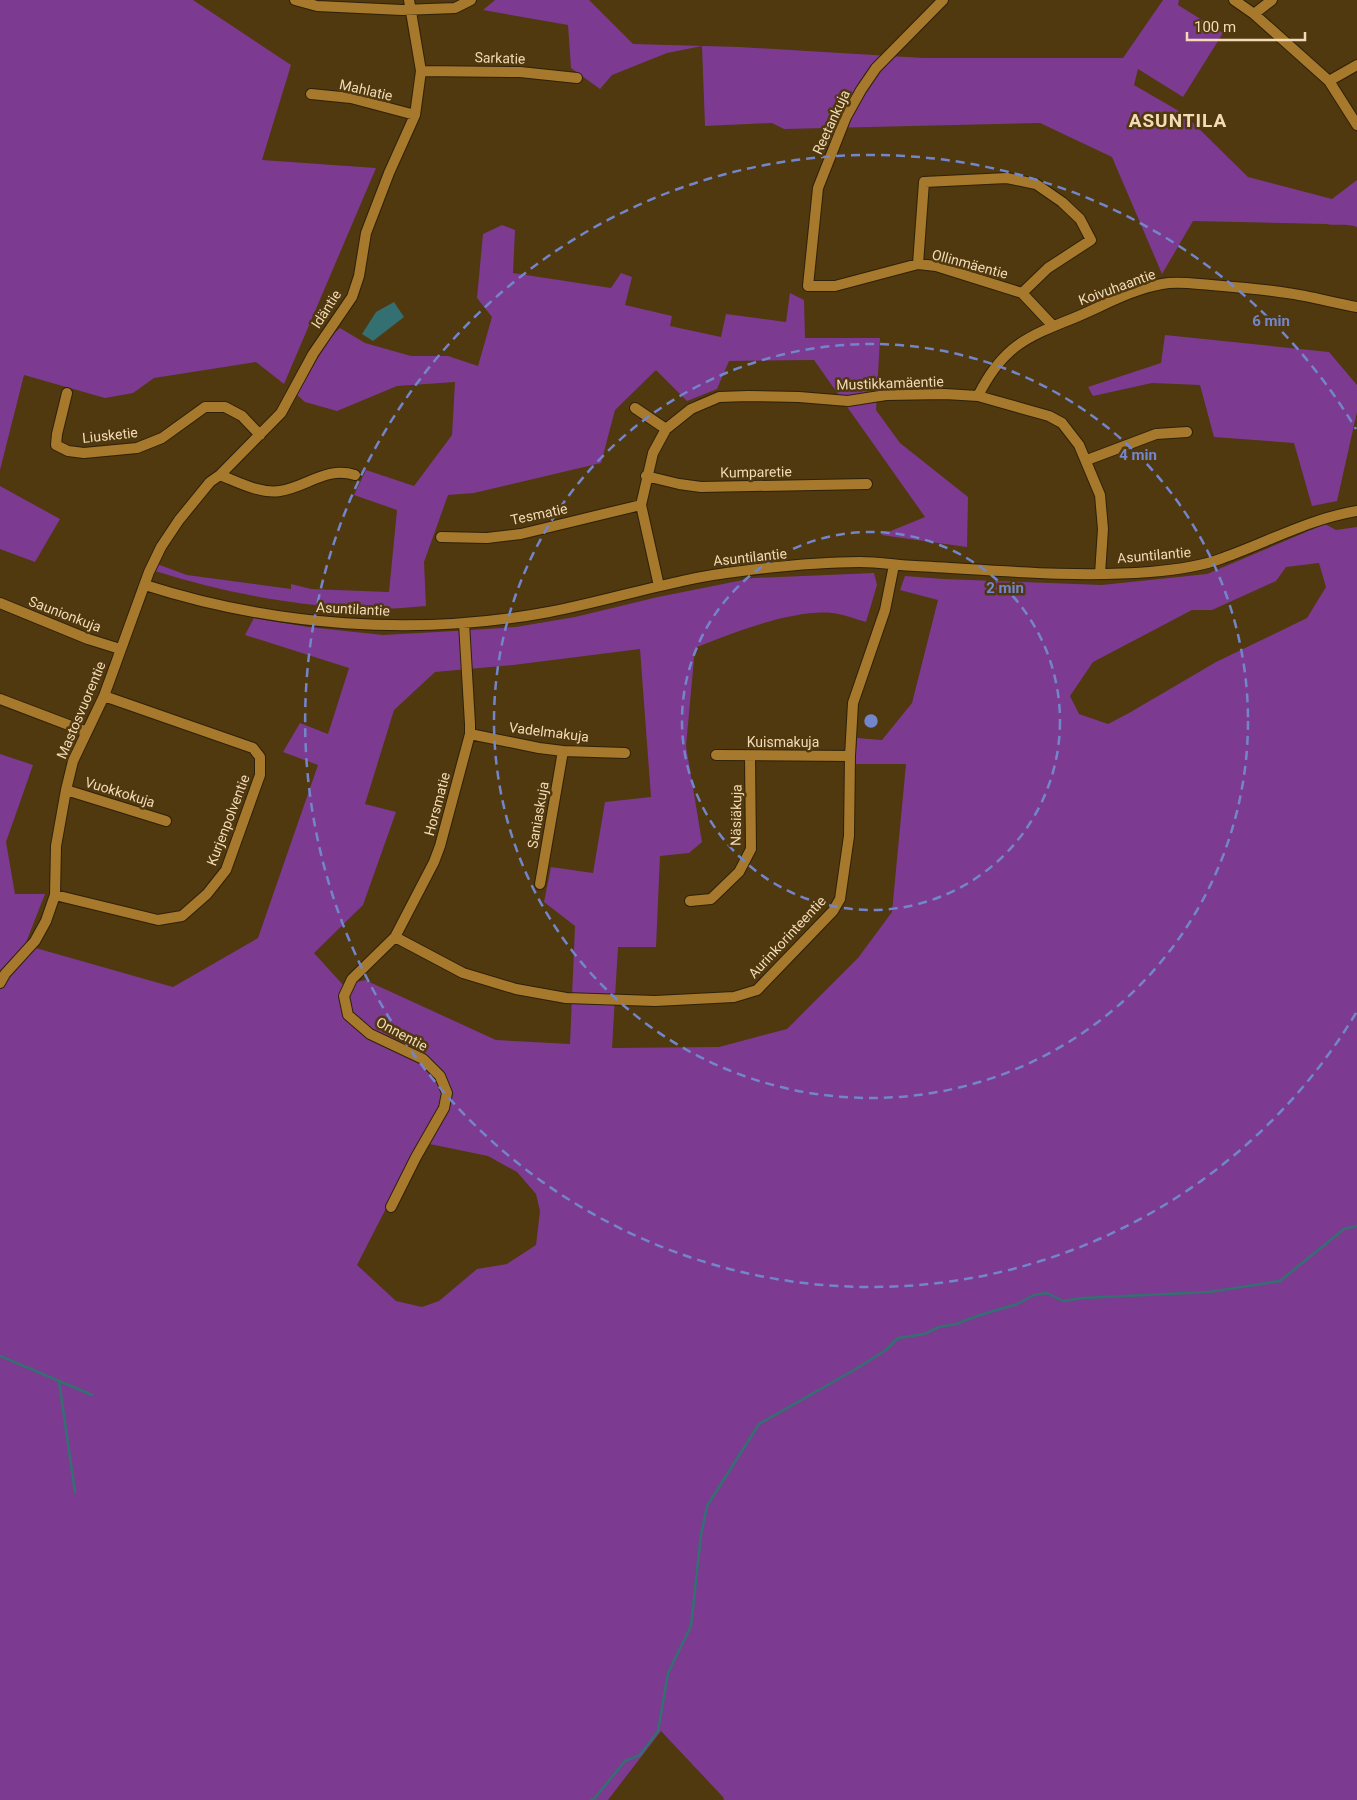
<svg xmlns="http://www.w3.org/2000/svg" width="1357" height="1800" font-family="Roboto,sans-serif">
<rect width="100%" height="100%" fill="#50380f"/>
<!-- green -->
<path fill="#7c3b90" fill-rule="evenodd" d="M 0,0 L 193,0 L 291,65 L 262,160 L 376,168 L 284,384 L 256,362 L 154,378 L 133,393 L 105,398 L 24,375 L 0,470 Z
M 495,0 L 589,0 L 633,44 L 740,47 L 923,58 L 1123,58 L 1163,0 L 1179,0 L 1178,5 L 1223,33 L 1183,97 L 1138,69 L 1134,85 L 1184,114 L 1248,177 L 1332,199 L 1357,180 L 1357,227 C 1346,223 1337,226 1326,224 L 1193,221 L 1162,274 L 1112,157 L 1040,123 L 784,129 L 772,123 L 705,126 L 702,46 L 667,53 L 612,75 L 600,89 L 571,68 L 568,25 L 483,10 Z
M 502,225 L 515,230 L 513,273 L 611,288 L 621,273 L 632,277 L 625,305 L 672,316 L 670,326 L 721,337 L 726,314 L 786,322 L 790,293 L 804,300 L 805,338 L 880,338 L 876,410 L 900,443 L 968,497 L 967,547 L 881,535 L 925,517 L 814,360 L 729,361 L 717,389 L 687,401 L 656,370 L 615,410 L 601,463 L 474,493 L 448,495 L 424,562 L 426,606 C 410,607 393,609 377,609 C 301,607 227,594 155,571 L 157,564 L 187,575 L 291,589 L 291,584 L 311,589 L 389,592 L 397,510 L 354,495 L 366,470 L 414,486 L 452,435 L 455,382 L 397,386 L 337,411 L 305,402 L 297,395 L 330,337 L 340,328 L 365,343 L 411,356 L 448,356 L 478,366 L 492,317 L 477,298 L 483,234 Z
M 1165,335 L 1329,352 L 1357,385 L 1357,412 L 1337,501 L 1312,506 L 1294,443 L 1214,437 L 1200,385 L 1152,383 L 1093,396 L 1088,387 L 1161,363 Z
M 0,486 L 60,519 L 35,562 L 0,549 Z
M 1325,524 L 1336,530 L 1357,527 L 1357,1800 L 724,1800 L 723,1797 L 661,1731 L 608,1800 L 0,1800 L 0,754 L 33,765 L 6,842 L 15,894 L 45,894 L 25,945 L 173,987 L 258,938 L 318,765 L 283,752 L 300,723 L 328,734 L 349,668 L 245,635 L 254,618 L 308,627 L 383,635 L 455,631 L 516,627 L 575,617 L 658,597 L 753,578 L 874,573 L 877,585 L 866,622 C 855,619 843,614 832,613 C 794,609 731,633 695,648 L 686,746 L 702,842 L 689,853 L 660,856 L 656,947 L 618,947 L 612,1048 L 719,1047 L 787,1029 L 858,958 L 892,912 L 906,764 L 855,764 L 857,738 L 882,740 L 912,703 L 938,600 L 900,590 L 905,576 L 943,579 L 1102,585 L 1207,574 ZM 1319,563 L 1326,587 L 1307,618 L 1216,662 L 1129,713 L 1108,724 L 1079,714 L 1070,696 L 1093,662 L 1192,610 L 1212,610 L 1276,581 L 1286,567 ZM 640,649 L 651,797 L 605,802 L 593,873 L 551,867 L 544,902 L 575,926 L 570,1044 L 496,1040 L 365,980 L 343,985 L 314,953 L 363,905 L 396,812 L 365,804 L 394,710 L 435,672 L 513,665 ZM 420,1142 L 488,1156 L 517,1172 L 536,1194 L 540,1211 L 536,1245 L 507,1264 L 477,1269 L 439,1301 L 422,1307 L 396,1301 L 357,1265 Z"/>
<!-- water -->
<path fill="#346f71" d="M 394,302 L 404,317 L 373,341 L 362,334 L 376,312 Z"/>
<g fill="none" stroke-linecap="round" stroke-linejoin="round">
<!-- stream -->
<path stroke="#346f71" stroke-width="2.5" d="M 0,1356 L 92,1395
M 59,1381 L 75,1492
M 591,1800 L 594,1799 L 625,1761 L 640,1755 L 658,1731 L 668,1673 L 691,1626 L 701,1535 L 707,1506 L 759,1424 L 854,1370 L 886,1350 L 898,1338 L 924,1334 L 939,1327 L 956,1324 L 980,1315 L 1017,1304 L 1034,1295 L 1047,1293 L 1063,1301 L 1083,1298 L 1209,1292 L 1280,1281 L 1344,1229 L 1357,1226"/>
<!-- minor casing -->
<g stroke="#2f2109" stroke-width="12">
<path id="minor" d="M 295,0 L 317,6 L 402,10 L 455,8 L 471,0
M 943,0 L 876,68 L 861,90 L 846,117 L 818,188 L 808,286 L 835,286 L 918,264 L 936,266 L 1022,293 L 1053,326
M 1234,0 L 1254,14 L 1329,81 L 1357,125
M 1254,14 L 1272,0
M 421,71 L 520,72 L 577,78
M 1329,81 L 1357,65
M 311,94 L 351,98 L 415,115
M 918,264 L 924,182 L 1007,178 L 1036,184 L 1062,202 L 1080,219 L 1091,240 L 1048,268 L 1022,293
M 67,393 L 57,434 L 56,445 L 68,451 L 84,453 L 137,448 L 162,438 L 205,407 L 225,407 L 242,416 L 260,435
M 978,396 C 1002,347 1026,337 1074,318 C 1103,306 1132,289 1162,284 C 1178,281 1195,284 1211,285 C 1236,287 1262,289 1287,293 C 1310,296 1334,303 1357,307
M 635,408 L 666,429
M 1087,460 L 1156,434 L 1187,432
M 220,475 C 238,482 260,494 280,491 C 307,487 326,466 355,475
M 646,476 L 679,484 L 701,487 L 867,484
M 441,537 L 487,538 L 521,534 L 641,505
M 145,585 C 273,626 416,637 549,612 C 613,600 676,578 742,571 C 781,566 821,562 860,562 C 878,562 897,565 915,566 C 993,570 1072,578 1150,572 C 1174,570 1200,567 1223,558 C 1268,542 1309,519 1357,511
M 659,586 L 641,505 L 653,453 L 666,429 L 691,409 L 719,397 L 748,396 L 799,397 L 848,401 L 886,395 L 945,394 L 978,396 L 1049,416 L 1062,423 L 1079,445 L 1100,495 L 1103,529 L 1100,574
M 0,603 L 88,639 L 120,649
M 0,699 L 87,732
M 470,734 L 539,748 L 563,751 L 625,753
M 716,755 L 850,756
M 66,790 L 166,821
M 540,884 L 563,751
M 55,895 L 158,920 L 182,916 L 207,894 L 226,870 L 260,775 L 260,757 L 253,748 L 104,696
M 690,901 L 711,899 L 739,872 L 751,849 L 750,756
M 395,937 L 463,973 L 516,989 L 566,998 L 655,1001 L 734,997 L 757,990 L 833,911 L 840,899 L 849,836 L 850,756 L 853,703 L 885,610 L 894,565
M 0,983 L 5,974 L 35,941 L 46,921 L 55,895 L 56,846 L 66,790 L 73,761 L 104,696 L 149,572 L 161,547 L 179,520 L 210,482 L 220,475 L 281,413 L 313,354 L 352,297 L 359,276 L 366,233 L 389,173 L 415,115 L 421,71 L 409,0
M 391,1207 L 416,1157 L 444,1108 L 447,1093 L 440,1076 L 423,1059 L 370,1034 L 348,1015 L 344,996 L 352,979 L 395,937 L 434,862 L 440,846 L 470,734 L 470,724 L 464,623"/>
</g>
<!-- minor -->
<use href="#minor" stroke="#a6792c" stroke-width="10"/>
</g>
<!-- distance rings -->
<g fill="none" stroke="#7386cb" stroke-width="2.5" stroke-dasharray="9 6">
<circle cx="871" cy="721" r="189"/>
<circle cx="871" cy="721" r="377"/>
<path d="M1356 1013A566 566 0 1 1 1356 429"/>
</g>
<g text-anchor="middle" stroke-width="5" stroke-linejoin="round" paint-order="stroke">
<!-- street labels -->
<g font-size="14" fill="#f3dbb7" stroke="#50380f">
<text transform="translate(500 58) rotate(2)" y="5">Sarkatie</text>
<text transform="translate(366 90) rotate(13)" y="5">Mahlatie</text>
<text transform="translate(831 122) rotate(-65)" y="5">Reetankuja</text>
<text transform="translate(970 264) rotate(15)" y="5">Ollinmäentie</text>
<text transform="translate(1117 287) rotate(-20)" y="5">Koivuhaantie</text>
<text transform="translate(326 309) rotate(-57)" y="5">Idäntie</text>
<text transform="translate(890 383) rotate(-2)" y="5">Mustikkamäentie</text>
<text transform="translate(110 435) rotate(-6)" y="5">Liusketie</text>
<text transform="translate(756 472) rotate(-1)" y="5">Kumparetie</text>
<text transform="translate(539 514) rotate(-12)" y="5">Tesmatie</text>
<text transform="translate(1154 555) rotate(-5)" y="5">Asuntilantie</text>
<text transform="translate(750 557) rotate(-6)" y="5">Asuntilantie</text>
<text transform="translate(353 609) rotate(3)" y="5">Asuntilantie</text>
<text transform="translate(65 614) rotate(21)" y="5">Saunionkuja</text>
<text transform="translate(81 710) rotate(-67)" y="5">Mastosvuorentie</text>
<text transform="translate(549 732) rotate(7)" y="5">Vadelmakuja</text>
<text x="783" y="747">Kuismakuja</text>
<text transform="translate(120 792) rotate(17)" y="5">Vuokkokuja</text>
<text transform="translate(437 804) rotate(-75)" y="5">Horsmatie</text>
<text transform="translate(538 815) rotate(-80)" y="5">Saniaskuja</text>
<text transform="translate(736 815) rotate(-89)" y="5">Näsiäkuja</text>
<text transform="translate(228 820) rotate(-69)" y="5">Kurjenpolventie</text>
<text transform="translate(787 937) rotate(-47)" y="5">Aurinkorinteentie</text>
<text transform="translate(402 1034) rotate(28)" y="5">Onnentie</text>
</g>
<!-- district labels -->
<g font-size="19" font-weight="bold" letter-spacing="1" fill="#f3dbb7" stroke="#50380f">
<text x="1178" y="127">ASUNTILA</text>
</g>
</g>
<circle cx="871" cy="721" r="8" fill="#7386cb" stroke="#50380f" stroke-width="2.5"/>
<g font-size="15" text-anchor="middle" font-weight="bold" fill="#7386cb" stroke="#50380f" stroke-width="5" stroke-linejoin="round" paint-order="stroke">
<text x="1271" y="326">6 min</text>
<text x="1138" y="460">4 min</text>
<text x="1005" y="593">2 min</text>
</g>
<!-- scale -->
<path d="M1187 32v8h118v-8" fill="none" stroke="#f3dbb7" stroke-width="2.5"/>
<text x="1194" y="32" font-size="15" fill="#f3dbb7" stroke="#50380f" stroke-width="4" paint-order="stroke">100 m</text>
</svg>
